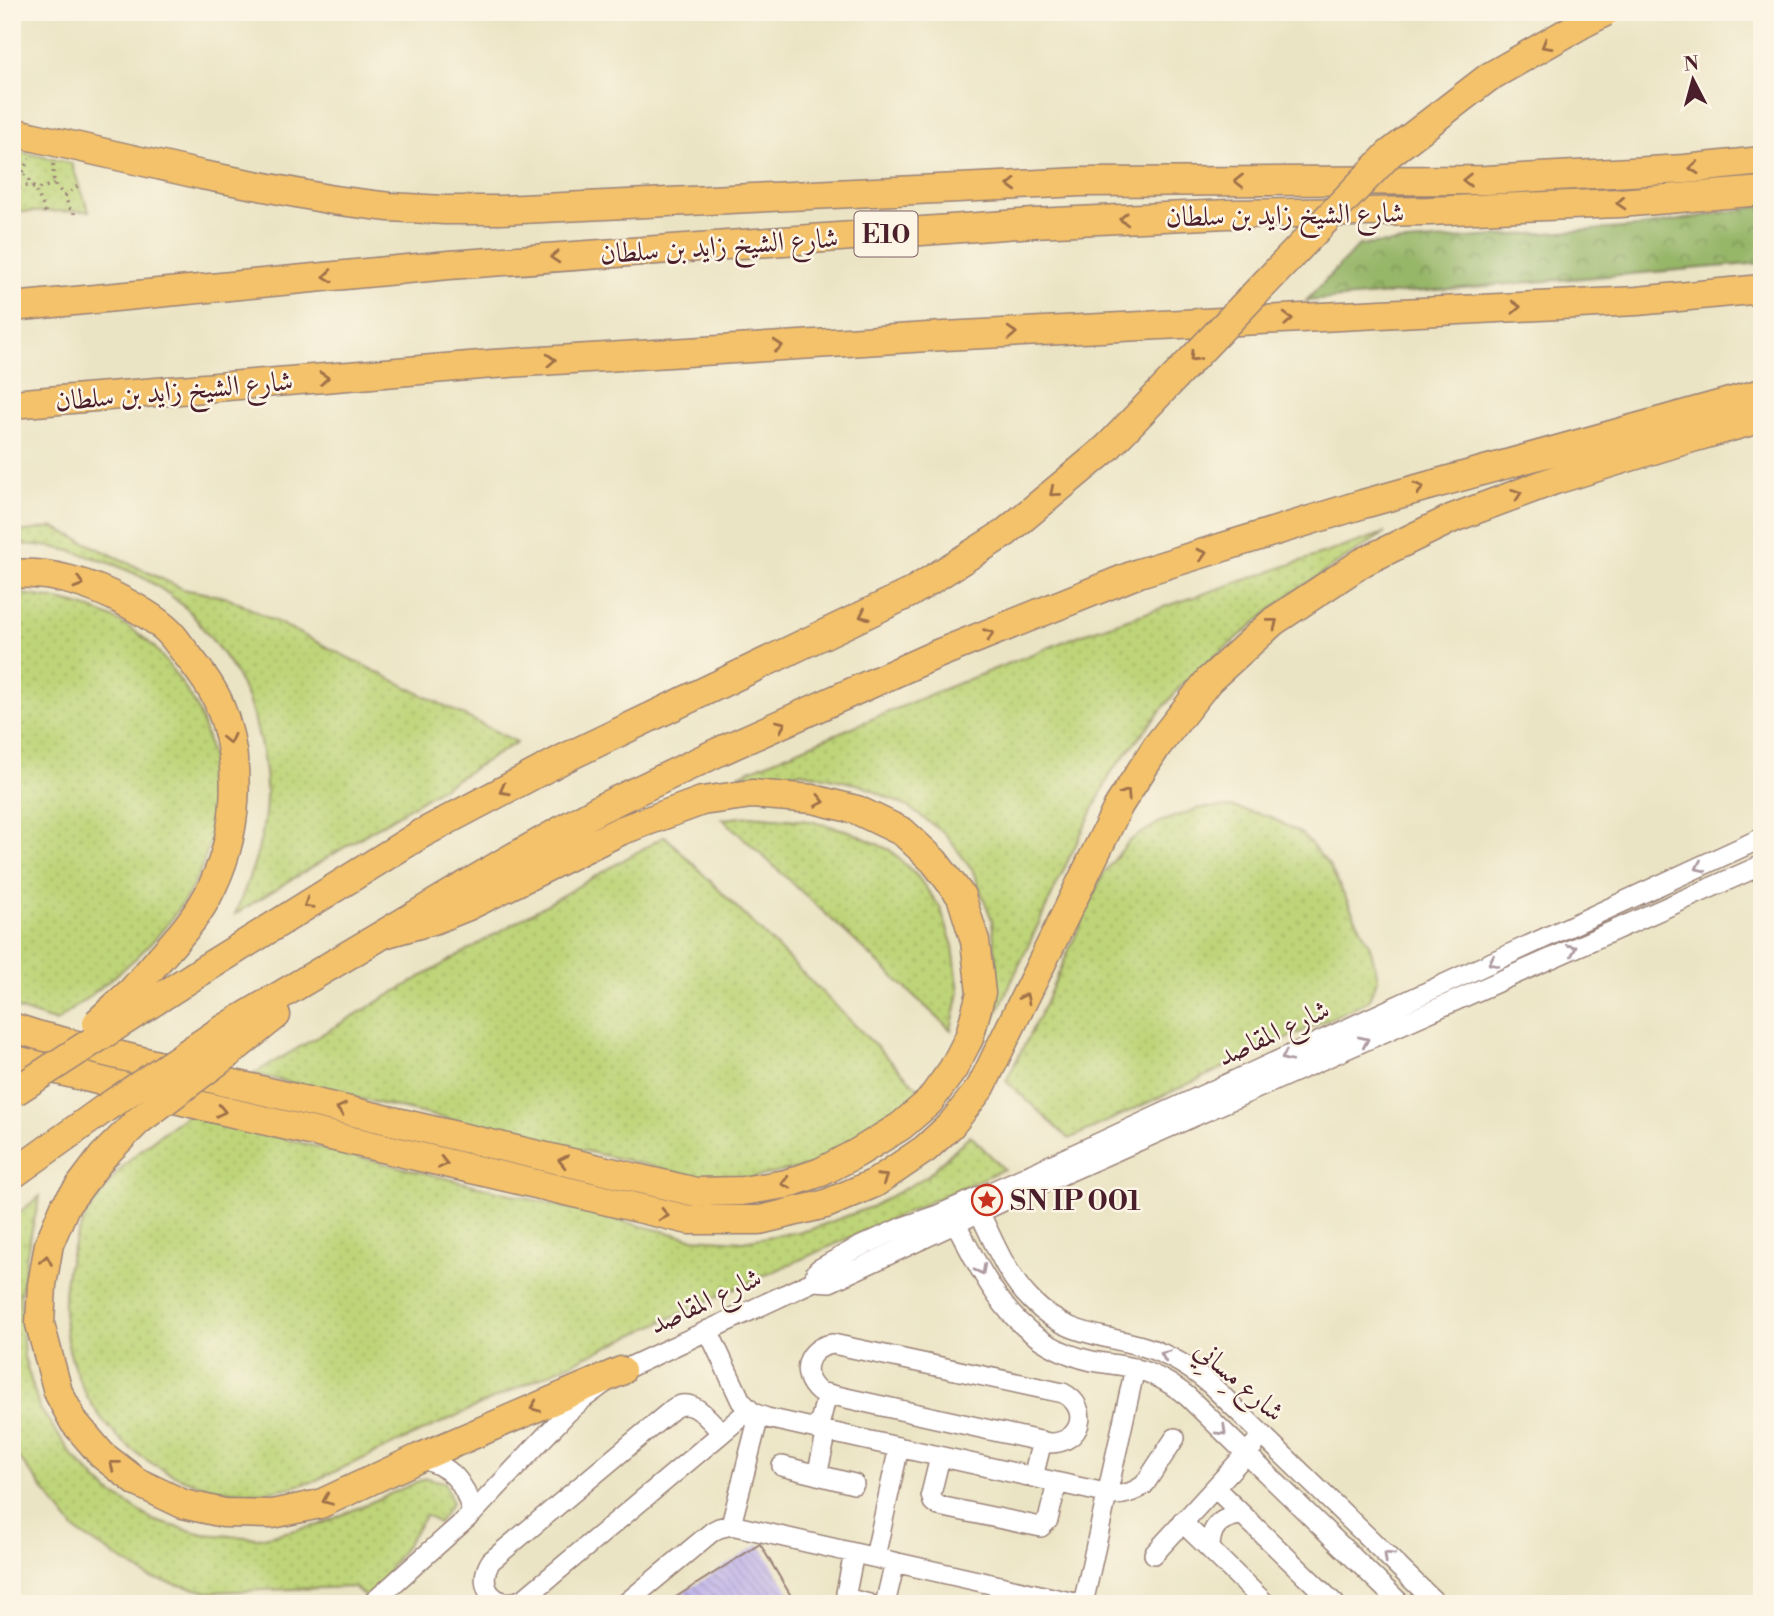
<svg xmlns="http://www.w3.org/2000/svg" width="1774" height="1616" font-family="'Libre Bodoni',Amiri,serif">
<defs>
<pattern id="forest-crowns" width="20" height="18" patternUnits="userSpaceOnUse" patternTransform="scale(1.75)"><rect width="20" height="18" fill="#96b668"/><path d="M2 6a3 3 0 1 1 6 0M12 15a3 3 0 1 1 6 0" fill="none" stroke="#7c9356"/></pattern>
<pattern id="garden-dots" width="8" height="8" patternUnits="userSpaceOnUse" patternTransform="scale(1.75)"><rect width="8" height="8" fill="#bed478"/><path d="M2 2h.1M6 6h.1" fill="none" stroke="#a5b668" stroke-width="1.8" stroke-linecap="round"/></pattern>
<pattern id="building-back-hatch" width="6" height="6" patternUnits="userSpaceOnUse" patternTransform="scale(1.75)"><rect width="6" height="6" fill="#b9adea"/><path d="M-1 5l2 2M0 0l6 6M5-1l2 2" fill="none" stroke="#988cbe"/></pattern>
</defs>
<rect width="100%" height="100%" fill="#fcf5e5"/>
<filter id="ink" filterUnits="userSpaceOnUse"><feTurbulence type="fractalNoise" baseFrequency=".0143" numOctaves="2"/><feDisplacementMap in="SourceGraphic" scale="14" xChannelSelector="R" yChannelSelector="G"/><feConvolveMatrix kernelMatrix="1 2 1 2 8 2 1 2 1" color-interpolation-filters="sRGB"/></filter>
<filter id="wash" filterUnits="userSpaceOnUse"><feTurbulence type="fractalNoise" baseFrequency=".00686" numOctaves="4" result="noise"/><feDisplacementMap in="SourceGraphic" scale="28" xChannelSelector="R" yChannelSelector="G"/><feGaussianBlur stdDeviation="1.57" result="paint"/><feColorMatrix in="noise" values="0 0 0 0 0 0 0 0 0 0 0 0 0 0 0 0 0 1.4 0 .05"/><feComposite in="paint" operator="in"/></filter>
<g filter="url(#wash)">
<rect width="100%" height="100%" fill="#ebe4c4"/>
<!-- forest -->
<path fill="url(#forest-crowns)" stroke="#706a4a" stroke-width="2" d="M 1762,206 L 1762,263 L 1306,301 L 1359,245 L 1638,227 Z"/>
<!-- garden -->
<path fill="url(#garden-dots)" stroke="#847a52" stroke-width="2" d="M 12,150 L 71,163 L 89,211 L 12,212 Z
M 53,527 L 183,589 L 229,598 L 517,742 L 235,914 C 252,873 268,831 266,786 C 265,757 255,714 243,688 C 235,669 218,647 205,631 C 199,624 194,616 188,610 C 161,585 126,567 91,557 C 66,549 38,543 12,545 L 12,533 Z
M 1385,533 L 1293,592 L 1184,682 L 1112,771 L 1064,869 L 981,1047 L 998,983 L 992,920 L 972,869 L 944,833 L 908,807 L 861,785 L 802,772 L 738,775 L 934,693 L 1080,635 Z
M 22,594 C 70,600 118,612 154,647 C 159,652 163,658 167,663 C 178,677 189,692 197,708 C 200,714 202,721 204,728 C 222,783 219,842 189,893 C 157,949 106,983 56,1022 L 12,1007 L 12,595 Z
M 1231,807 L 1268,816 L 1302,834 L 1329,865 L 1370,946 L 1378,978 L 1368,1001 L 1069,1139 L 1006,1081 L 1044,1006 L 1103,874 L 1129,841 L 1160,822 L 1200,808 Z
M 750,816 L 810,821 L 849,831 L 890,850 L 917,876 L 940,907 L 953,946 L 959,992 L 951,1030 L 723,819 Z
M 665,836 L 924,1094 L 821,1164 L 741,1180 L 698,1177 L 253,1074 Z
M 187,1115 L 691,1238 L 743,1241 L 809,1230 L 871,1207 L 927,1176 L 970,1135 L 1004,1169 L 705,1302 L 312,1482 C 299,1485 285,1489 271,1491 C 258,1493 242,1492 229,1491 C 207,1489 187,1481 168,1472 C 73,1427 38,1313 84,1220 C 88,1212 94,1205 99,1198 C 105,1189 111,1180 118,1172 C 137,1150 164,1132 187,1115 Z
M 40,1196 L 30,1238 L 20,1296 L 24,1357 L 39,1407 L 73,1456 L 108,1491 L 155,1521 L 203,1534 L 259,1538 L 319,1525 L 426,1478 L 445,1482 L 452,1503 L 438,1523 L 426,1515 L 369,1600 L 354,1587 L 208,1592 L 150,1578 L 76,1531 L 19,1458 L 12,1444 L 12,1218 Z"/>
<g id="blocks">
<!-- building -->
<path fill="url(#building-back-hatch)" d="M 760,1544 L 791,1596 L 777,1604 L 665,1604 Z"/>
</g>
</g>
<g filter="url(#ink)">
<use href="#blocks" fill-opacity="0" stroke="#9a8278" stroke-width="2"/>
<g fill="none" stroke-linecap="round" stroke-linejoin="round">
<!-- minor casing -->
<g stroke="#9a8278" stroke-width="22">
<path id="minor" d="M 975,1204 C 992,1236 1005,1275 1032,1301 C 1067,1336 1101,1334 1145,1347 C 1170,1355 1190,1367 1210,1384 L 1437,1604
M 951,1214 C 986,1280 1011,1343 1092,1361 C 1102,1363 1113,1364 1124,1366 C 1148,1370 1168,1381 1187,1396 L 1401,1604
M 814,1281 L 816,1272 L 819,1269 L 853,1250 L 903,1227 L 938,1215 L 1018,1180 L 1762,838
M 708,1330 L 741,1401 L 753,1413 L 767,1418 L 1114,1495 C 1126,1495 1134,1492 1144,1485 L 1175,1438
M 833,1344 L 1063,1393 C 1092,1408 1081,1444 1049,1443 L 819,1392 C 798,1374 807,1347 833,1344 Z
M 818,1430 L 827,1394
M 722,1433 C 709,1420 693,1396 674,1408 L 491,1561 C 474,1587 497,1613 525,1598 L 722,1433 L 749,1410
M 940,1457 L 931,1494 L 933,1502 L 939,1506 L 1041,1527 L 1048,1520 L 1057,1483
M 419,1458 C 451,1466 465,1481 472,1514
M 782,1466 L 854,1484
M 817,1475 L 827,1431
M 1033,1477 L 1042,1441
M 1215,1488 L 1335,1604
M 1182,1522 L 1266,1604
M 731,1525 L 759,1416
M 1210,1549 C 1210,1526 1221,1517 1242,1515
M 854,1553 L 846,1593 L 849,1599 L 869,1604
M 1154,1554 L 1255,1444
M 875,1557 L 899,1447
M 371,1604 L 472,1514 L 568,1412 L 584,1398 L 621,1371 L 814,1281 L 830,1282 L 1023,1192 L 1762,865
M 625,1604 L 713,1531 L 719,1528 L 731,1525 L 1079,1604
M 883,1604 L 886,1600 L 895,1562
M 1083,1604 L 1135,1368"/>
</g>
<!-- highway casing -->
<g stroke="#9a8278" stroke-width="31">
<path id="highway" d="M 12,132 L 202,175 L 333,200 L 389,207 L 445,210 L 501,210 L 1081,182 L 1486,180 L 1685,169 L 1762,161
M 12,307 L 449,265 L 1034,223 L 1228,214 L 1429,211 L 1620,203 L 1762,191
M 12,404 L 493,364 L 944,336 L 1637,301 L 1762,289
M 12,574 C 50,571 92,584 125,602 C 140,610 157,620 169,632 C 175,638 180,646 185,652 C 197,667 210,684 218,701 C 244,763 239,838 207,897 C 195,919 178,938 161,957
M 203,970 L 421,834 L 565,758 L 910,593 L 1005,533 L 1107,448
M 12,1027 L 37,1035 L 230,1083 L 696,1192 L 742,1191 L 786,1184 L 821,1172 L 857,1153 L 901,1126 L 929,1102 L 953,1069 L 969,1038 L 981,993 L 975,941 L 961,896 L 934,861 L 903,832 L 857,810 L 813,799 L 752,794 L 702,801 L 620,831 L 468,906 L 433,920 L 387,933
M 217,1033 L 503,863 L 601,808 L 718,752 L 935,655 L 1139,573 L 1363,504 L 1762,393
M 229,1053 L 276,1015
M 12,1059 L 203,1106 L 689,1220 L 760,1220 L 826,1204 L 875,1183 L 925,1149 L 951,1125 L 981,1087 L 1119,805 L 1157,746 L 1209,680 L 1274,621 L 1363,562 L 1453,518 L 1555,480 L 1685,440 L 1762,418
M 138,1121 L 103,1156 L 65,1206 L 49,1244 L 42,1285 L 40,1324 L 58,1392 L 74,1422 L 102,1455 L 137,1482 L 183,1504 L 224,1513 L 272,1514 L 320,1504 L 419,1458 L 621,1371
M 12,1175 L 104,1109"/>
</g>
<!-- path -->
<path stroke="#9a8278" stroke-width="3.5" stroke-dasharray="2 5" stroke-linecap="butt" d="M 53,164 L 54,184 L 65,196 L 69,208 L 74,211 L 74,214
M 12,167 C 28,170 41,200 46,214
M 23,172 L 30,159
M 12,190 L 27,186 L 38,189 L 54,184
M 65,196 L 79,185"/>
<!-- minor -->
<use href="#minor" stroke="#fff" stroke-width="19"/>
<!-- highway -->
<use href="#highway" stroke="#f4c26a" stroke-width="28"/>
<!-- highway-bridge casing -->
<g stroke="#9a8278" stroke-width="31" stroke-linecap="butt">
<path id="highway-bridge" d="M 1107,448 L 1389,154 L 1489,77 L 1582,24 L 1605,12
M 97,1023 L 132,991 L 161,957
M 14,1092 L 203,970
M 104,1109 L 217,1033
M 138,1121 L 229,1053"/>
</g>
<!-- highway-bridge -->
<use href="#highway-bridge" stroke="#f4c26a" stroke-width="28"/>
</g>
<!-- one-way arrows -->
<defs><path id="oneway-chevron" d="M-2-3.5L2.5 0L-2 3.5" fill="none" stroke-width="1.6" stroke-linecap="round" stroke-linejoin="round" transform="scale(1.75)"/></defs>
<g stroke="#9f704a">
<use href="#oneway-chevron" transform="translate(1546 45) rotate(150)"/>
<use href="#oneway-chevron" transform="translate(1694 168) rotate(174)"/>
<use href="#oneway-chevron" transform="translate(1467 180) rotate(180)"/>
<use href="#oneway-chevron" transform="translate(1239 181) rotate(180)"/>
<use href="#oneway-chevron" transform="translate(1012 185) rotate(178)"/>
<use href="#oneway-chevron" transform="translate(1621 203) rotate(176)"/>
<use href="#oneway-chevron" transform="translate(1124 219) rotate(177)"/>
<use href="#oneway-chevron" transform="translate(555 257) rotate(176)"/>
<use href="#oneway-chevron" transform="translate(328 276) rotate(175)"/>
<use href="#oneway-chevron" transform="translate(1516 307) rotate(-3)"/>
<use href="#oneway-chevron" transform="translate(1288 319) rotate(-3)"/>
<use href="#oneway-chevron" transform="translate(1012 333) rotate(-3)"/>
<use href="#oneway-chevron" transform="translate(778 346) rotate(-3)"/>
<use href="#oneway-chevron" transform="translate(1194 357) rotate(134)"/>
<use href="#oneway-chevron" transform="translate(551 360) rotate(-3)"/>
<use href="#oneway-chevron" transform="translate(324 378) rotate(-5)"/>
<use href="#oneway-chevron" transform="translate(1419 488) rotate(-15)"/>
<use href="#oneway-chevron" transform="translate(1054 492) rotate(140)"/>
<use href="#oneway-chevron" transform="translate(1517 494) rotate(-20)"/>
<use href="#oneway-chevron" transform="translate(1202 554) rotate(-17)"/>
<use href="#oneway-chevron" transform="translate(79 583) rotate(16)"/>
<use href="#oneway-chevron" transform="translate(864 615) rotate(154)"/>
<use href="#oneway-chevron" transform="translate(1273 623) rotate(-38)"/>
<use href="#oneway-chevron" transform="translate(989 634) rotate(-22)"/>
<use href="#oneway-chevron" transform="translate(781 725) rotate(-24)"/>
<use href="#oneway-chevron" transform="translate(229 739) rotate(77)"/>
<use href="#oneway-chevron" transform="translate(504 790) rotate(152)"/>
<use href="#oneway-chevron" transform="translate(1126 794) rotate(-57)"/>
<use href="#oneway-chevron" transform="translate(820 801) rotate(12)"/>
<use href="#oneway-chevron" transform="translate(308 904) rotate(148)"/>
<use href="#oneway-chevron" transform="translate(1025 998) rotate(-64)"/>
<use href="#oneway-chevron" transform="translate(341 1109) rotate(-167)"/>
<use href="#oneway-chevron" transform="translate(221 1111) rotate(13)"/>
<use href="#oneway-chevron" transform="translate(563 1161) rotate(-167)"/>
<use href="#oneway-chevron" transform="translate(443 1163) rotate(13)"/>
<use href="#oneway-chevron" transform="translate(883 1178) rotate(-33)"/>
<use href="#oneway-chevron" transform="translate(786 1183) rotate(166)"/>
<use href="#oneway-chevron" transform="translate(664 1215) rotate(13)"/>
<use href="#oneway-chevron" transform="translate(46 1260) rotate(-80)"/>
<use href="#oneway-chevron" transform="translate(535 1407) rotate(157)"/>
<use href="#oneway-chevron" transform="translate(114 1465) rotate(-142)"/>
<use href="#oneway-chevron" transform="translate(327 1500) rotate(157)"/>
</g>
<g stroke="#ae9aa0">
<use href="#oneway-chevron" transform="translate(1700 867) rotate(155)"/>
<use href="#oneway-chevron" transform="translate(1572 949) rotate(-24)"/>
<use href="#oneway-chevron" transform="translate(1493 962) rotate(155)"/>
<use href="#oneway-chevron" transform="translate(1364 1041) rotate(-24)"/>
<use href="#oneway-chevron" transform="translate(1286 1057) rotate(155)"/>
<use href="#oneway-chevron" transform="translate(981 1270) rotate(62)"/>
<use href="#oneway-chevron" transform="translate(1165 1355) rotate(-157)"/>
<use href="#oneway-chevron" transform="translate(1222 1431) rotate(44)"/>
<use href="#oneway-chevron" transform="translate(1388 1556) rotate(-136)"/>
</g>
</g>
<!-- icons -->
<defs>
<g id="sight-ring" transform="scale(1.575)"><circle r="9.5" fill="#fcf5e5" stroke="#c8321e" stroke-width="1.5"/><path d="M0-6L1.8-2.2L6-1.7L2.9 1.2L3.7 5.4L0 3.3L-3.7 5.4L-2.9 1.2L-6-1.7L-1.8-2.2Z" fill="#c8321e"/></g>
</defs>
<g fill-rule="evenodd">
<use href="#sight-ring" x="987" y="1200"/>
</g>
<g text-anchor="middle" stroke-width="5" stroke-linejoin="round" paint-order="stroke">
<!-- shield labels -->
<rect fill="#fcf5e5" stroke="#7f5f63" stroke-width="2" x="854.5" y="211.5" width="63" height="45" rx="5"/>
<g font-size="26" font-weight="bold" fill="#4a1f2b">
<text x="886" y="243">E10</text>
</g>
<!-- street labels -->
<g font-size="28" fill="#4a1f2b" stroke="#fcf5e5">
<text transform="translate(1285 214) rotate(-1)" y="10">شارع الشيخ زايد بن سلطان</text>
<text transform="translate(719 245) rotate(-4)" y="10">شارع الشيخ زايد بن سلطان</text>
<text transform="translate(174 390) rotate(-5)" y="10">شارع الشيخ زايد بن سلطان</text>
<text transform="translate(1273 1032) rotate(-25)" y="10">شارع المقاصد</text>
<text transform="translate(705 1300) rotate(-25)" y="10">شارع المقاصد</text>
<text transform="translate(1240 1380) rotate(41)" y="10">شارع مِسانِي</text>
</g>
<!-- poi labels -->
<g font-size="28" font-weight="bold" fill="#4a1f2b" stroke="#fcf5e5" text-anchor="start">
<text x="1010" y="1210">SN IP 001</text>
</g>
</g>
<!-- margin -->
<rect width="1774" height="1616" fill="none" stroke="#fcf5e5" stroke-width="42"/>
<!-- north arrow -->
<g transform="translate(1693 80) rotate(354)" stroke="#fcf5e5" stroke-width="5" paint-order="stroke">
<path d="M0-5L12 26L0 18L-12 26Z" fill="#4a1f2b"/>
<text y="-10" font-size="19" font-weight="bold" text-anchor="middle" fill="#4a1f2b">N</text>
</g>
</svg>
